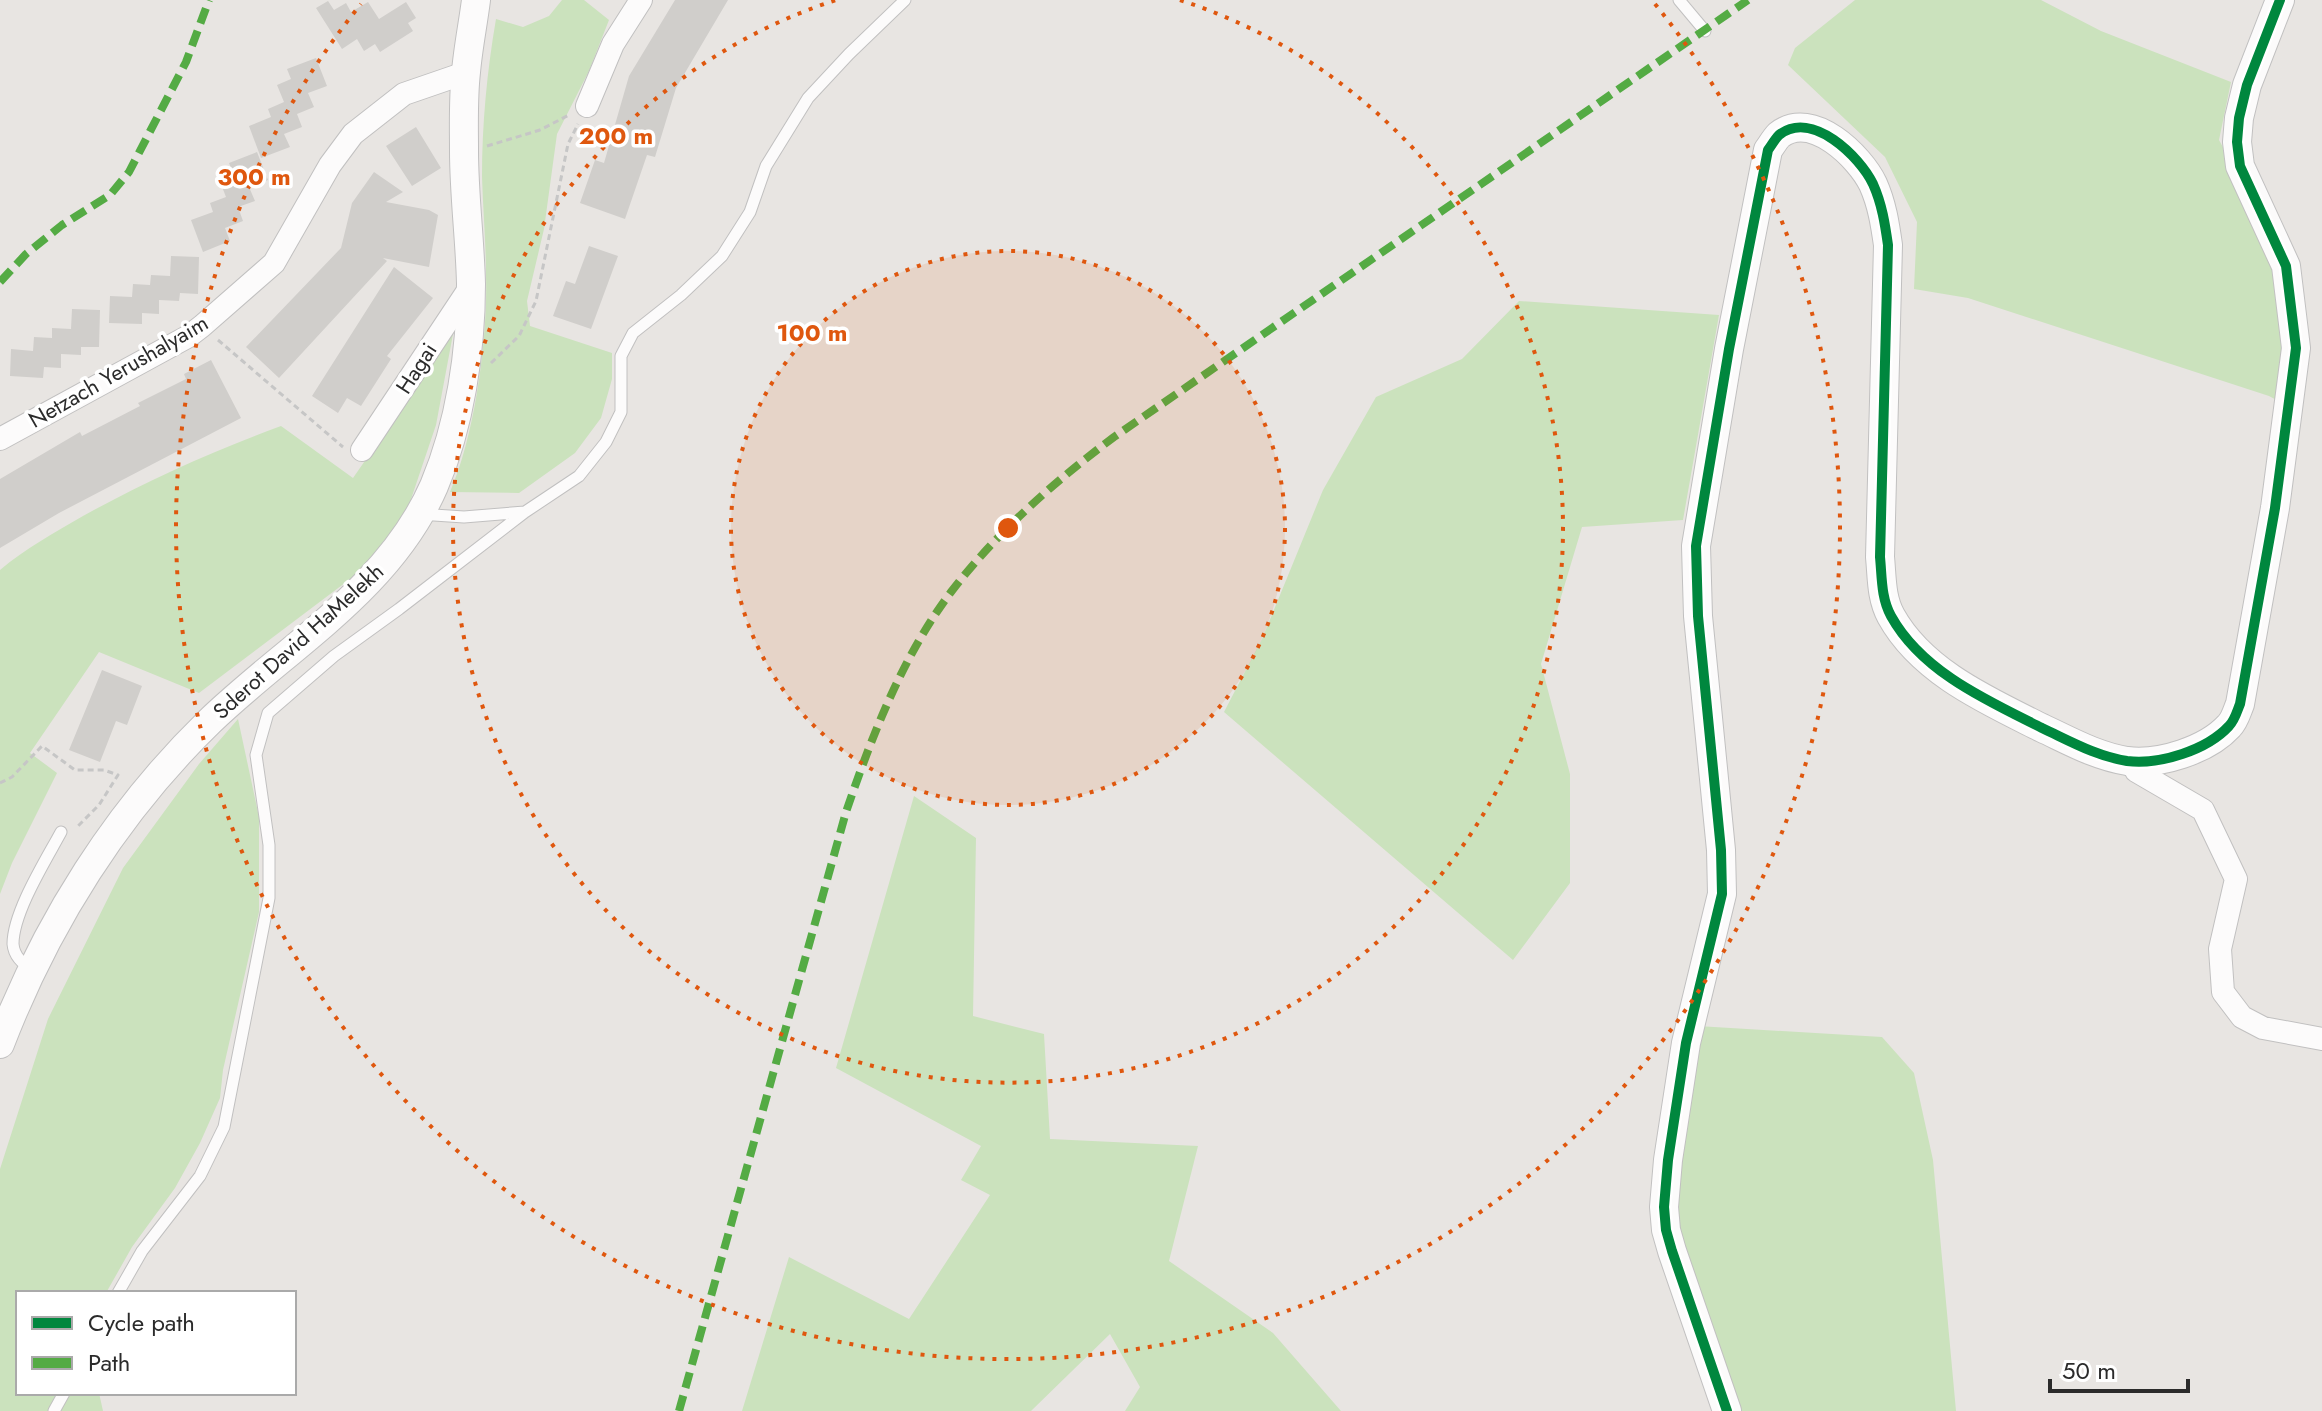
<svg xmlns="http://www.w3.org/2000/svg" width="2322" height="1411" font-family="Jost,sans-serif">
<rect width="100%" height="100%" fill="#e8e5e2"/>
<!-- green -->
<path fill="#cbe2bd" d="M 562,0 L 584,0 L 609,20 L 589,71 L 557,134 L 544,229 L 527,301 L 530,326 L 612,353 L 612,379 L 601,418 L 575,453 L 519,493 L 450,492 C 475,435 488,338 486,275 C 486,243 483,210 482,177 C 482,124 487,71 496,19 L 523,27 L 549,16 Z
M 1855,0 L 2041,0 L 2101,31 L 2231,82 L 2219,140 L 2283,257 L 2291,408 L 2269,396 L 1968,298 L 1914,289 L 1917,222 L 1885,157 L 1788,65 L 1795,48 Z
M 1519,301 L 1719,315 L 1683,520 L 1582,527 L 1541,664 L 1570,774 L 1570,883 L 1513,960 L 1224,712 L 1262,639 L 1323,490 L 1376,397 L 1462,359 Z
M 453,334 L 436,425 L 405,517 L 370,564 L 199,693 L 99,652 L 30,753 L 57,773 L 12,863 L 0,894 L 0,570 C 26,548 54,533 83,516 C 146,481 213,451 281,426 L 353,478 Z
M 238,719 L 259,817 L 259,912 L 223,1070 L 220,1098 L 200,1143 L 175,1188 L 132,1247 L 106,1293 L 18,1293 L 18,1393 L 99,1393 L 103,1411 L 0,1411 L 0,1169 L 48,1019 L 123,868 L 199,764 Z
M 914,796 L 976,838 L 973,1016 L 1044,1034 L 1050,1139 L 1198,1146 L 1169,1261 L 1273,1333 L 1341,1411 L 1125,1411 L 1140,1387 L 1110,1334 L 1031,1411 L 742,1411 L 789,1257 L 909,1319 L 990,1195 L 961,1180 L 981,1146 L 836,1068 Z
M 1681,1025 L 1882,1037 L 1914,1073 L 1933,1160 L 1956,1411 L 1719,1411 L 1656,1227 Z"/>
<!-- building -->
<path fill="#d0cecb" d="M 675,0 L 728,0 L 676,88 L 655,157 L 647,155 L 625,219 L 580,203 L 595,160 L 604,163 L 629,76 Z
M 328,1 L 334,10 L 346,3 L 351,12 L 368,2 L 379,19 L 406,2 L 416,18 L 408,23 L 413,31 L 380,52 L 375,44 L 364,51 L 357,39 L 342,49 L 316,8 Z
M 316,58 L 327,86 L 308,93 L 314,107 L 297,114 L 302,127 L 284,134 L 290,147 L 261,158 L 249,126 L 271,117 L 268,109 L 284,102 L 277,85 L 291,79 L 287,69 Z
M 416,127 L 441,168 L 412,186 L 386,146 Z
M 257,152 L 268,180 L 249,187 L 255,201 L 238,207 L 243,221 L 225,228 L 230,241 L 203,252 L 191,220 L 213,212 L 210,203 L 226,197 L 219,179 L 233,173 L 229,163 Z
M 374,172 L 403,192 L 386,202 L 429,210 L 438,215 L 429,267 L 383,258 L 387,261 L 279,378 L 246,347 L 341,248 L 352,203 Z
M 589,246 L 618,256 L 591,329 L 553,316 L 566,281 L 575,284 Z
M 171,256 L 199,257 L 198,294 L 180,293 L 179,301 L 159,300 L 159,314 L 142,313 L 142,324 L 109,323 L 110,296 L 132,297 L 133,284 L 150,285 L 151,275 L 170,276 Z
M 394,267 L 433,298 L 387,356 L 391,359 L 361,406 L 347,398 L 338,413 L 312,396 Z
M 72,309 L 100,310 L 99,347 L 81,347 L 81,355 L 61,354 L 61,368 L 44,367 L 43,378 L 10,376 L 11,349 L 33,351 L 34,337 L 52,338 L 52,328 L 71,329 Z
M 211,360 L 241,418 L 59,513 L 0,548 L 0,479 L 80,432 L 82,436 L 140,406 L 138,403 L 186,379 L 184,374 Z
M 102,670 L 142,686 L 127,725 L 116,721 L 100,762 L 69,750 Z"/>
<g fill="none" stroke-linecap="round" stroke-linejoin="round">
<!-- service casing -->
<g stroke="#c1c0c0" stroke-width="13">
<path id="service" d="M 1679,0 L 1705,31
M 419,514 L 464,517 L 525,512 L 579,476 L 606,442 L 621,412 L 621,356 L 633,333 L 681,295 L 722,256 L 750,212 L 766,166 L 808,98 L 849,54 L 905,0
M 31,969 C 22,963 14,956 13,944 C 13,912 46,860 61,832
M 118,1293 L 142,1251 L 200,1176 L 224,1127 L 269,898 L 269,845 L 256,755 L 268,713 L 334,656 L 399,609 L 525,512
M 54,1411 L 64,1393"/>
</g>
<!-- minor casing -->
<g stroke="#c1c0c0" stroke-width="24">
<path id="minor" d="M 587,106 L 613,44 L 641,0
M 0,439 L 189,336 L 202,326 L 274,263 L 330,165 L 353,134 L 404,94 L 465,73
M 362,450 L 471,286
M 2132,761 L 2136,771 L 2203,810 L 2236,879 L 2220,949 L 2223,992 L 2242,1017 L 2263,1028 L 2322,1039"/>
</g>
<!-- tertiary casing -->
<g stroke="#c1c0c0" stroke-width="30">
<path id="tertiary" d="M 0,1044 C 46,924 117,811 210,721 C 288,646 389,589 434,486 C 460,425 471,351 471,284 C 470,240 464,195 464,151 C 464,125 463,98 466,72 C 468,48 473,24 476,0
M 1727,1411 L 1672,1251 L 1666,1230 L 1664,1207 L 1668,1160 L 1686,1043 L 1722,894 L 1721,850 L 1698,616 L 1696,546 L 1729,349 L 1768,150 C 1771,146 1775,139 1779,135 C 1812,109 1860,157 1873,184 C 1882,204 1885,224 1888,245 L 1880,557 C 1882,577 1881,598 1891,616 C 1922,672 1988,701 2042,728 C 2070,741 2096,756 2127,761 C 2160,765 2207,750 2229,726 C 2235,720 2237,711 2240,704 L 2275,508 L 2296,348 L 2286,266 L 2240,166 L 2237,142 L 2239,118 L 2247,85 L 2280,0"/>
</g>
<!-- path -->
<path stroke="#c6c6c6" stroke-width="3" stroke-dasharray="6 4" stroke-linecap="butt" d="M 487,146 L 540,130 L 569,115
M 218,340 L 343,447
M 491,363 L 519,336 L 536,301 L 568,144 L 578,124
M 0,783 L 12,777 L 42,746 L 75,770 L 104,770 L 118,775 L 99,805 L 76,828"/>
<!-- service -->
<use href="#service" stroke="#fcfbfb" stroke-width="11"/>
<!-- minor -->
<use href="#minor" stroke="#fcfbfb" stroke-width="22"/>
<!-- tertiary -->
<use href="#tertiary" stroke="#fcfbfb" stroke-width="28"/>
<!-- quiet -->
<path stroke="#54ab44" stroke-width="8" stroke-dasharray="16 8" stroke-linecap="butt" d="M 0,282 L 26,254 L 62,225 L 110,195 L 129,172 L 186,62 L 209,0
M 679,1411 L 846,812 C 872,736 902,657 951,592 C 997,532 1054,482 1114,437 L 1748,0"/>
<!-- cycleway casing -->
<g stroke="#fff" stroke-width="15">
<path id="cycleway" d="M 1727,1411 L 1672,1251 L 1666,1230 L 1664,1207 L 1668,1160 L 1686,1043 L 1722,894 L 1721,850 L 1698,616 L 1696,546 L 1729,349 L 1768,150 C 1771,146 1775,139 1779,135 C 1812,109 1860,157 1873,184 C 1882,204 1885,224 1888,245 L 1880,557 C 1882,577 1881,598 1891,616 C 1922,672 1988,701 2042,728 C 2070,741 2096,756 2127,761 C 2160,765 2207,750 2229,726 C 2235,720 2237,711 2240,704 L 2275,508 L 2296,348 L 2286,266 L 2240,166 L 2237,142 L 2239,118 L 2247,85 L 2280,0"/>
</g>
<!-- cycleway -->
<use href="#cycleway" stroke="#00873e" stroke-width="10"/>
</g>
<!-- distance rings -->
<circle cx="1008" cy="528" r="277" fill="#df570e" fill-opacity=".12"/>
<g fill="none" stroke="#df570e" stroke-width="4" stroke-dasharray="4 8">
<circle cx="1008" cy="528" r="277"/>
<path d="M1180 0A555 555 0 1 1 836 0"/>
<path d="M1655 4A832 832 0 1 1 361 4"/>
</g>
<g text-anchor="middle" stroke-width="7" stroke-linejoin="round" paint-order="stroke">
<!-- street labels -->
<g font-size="22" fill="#2b2b2b" stroke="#fff">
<text transform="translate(416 368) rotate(-57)" y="8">Hagai</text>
<text transform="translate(118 371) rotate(-30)" y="8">Netzach Yerushalyaim</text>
<text transform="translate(298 641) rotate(-42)" y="8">Sderot David HaMelekh</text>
</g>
</g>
<circle cx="1008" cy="528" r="12" fill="#df570e" stroke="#fff" stroke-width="4"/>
<g font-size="24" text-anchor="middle" font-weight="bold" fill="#df570e" stroke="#fff" stroke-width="7" stroke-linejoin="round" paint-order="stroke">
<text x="616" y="144">200 m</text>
<text x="254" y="185">300 m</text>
<text x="812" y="341">100 m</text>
</g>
<!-- legend -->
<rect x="16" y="1291" width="280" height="104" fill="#ffffff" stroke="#aaaaaa" stroke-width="2"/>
<rect x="32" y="1317" width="40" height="12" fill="#00873e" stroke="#aaaaaa" stroke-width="2"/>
<text x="88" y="1331" font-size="24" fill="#2b2b2b">Cycle path</text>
<rect x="32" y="1357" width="40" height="12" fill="#54ab44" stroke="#aaaaaa" stroke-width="2"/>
<text x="88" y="1371" font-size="24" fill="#2b2b2b">Path</text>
<!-- scale -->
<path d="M2050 1379v12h138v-12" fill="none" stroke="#2b2b2b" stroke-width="4"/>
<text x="2062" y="1379" font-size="24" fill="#2b2b2b" stroke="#ffffff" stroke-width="6" paint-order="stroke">50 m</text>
</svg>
